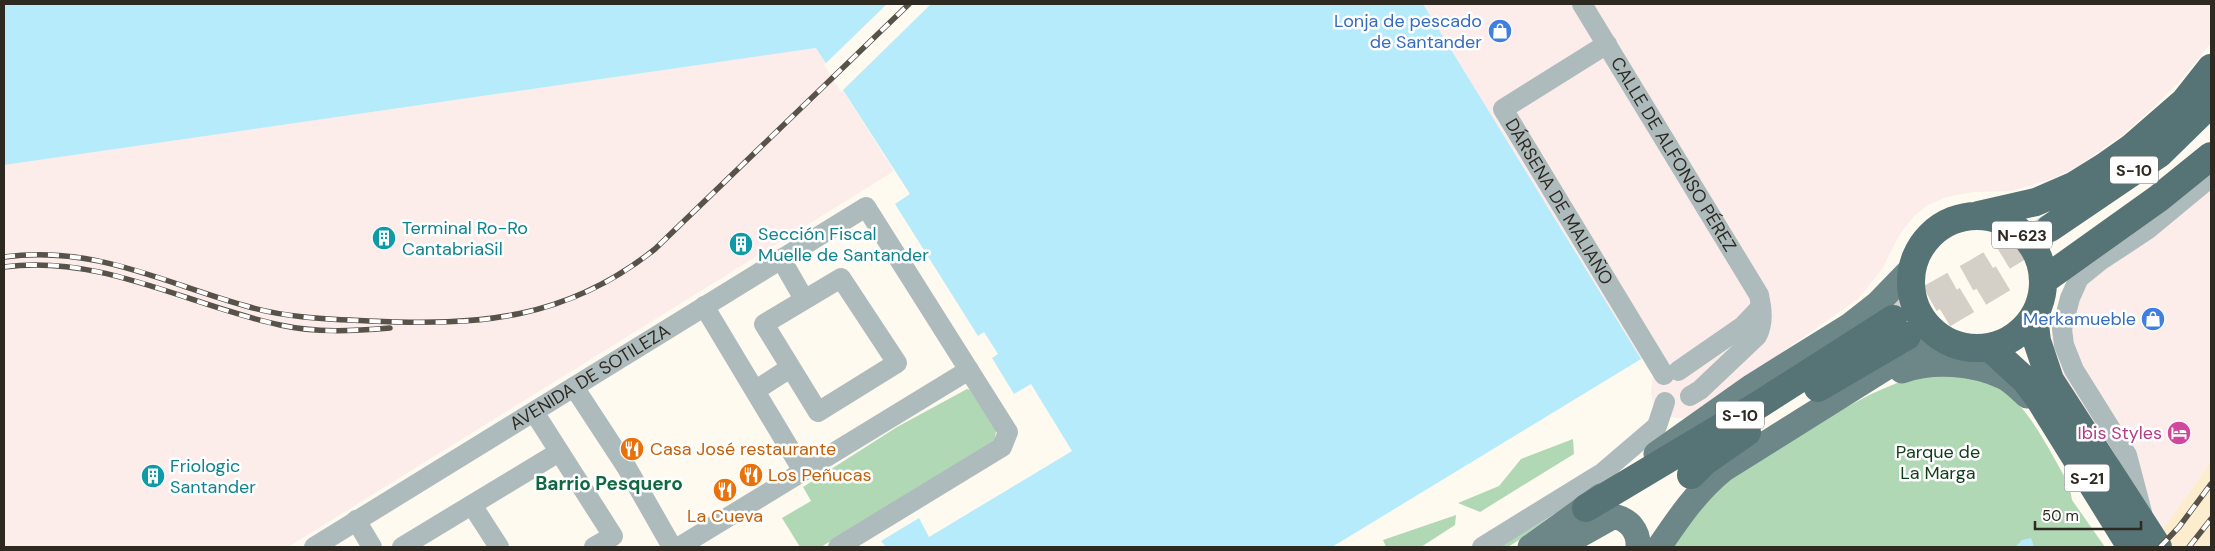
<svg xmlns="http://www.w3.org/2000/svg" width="2215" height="551" font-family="'DM Sans',sans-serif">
<rect width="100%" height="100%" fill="#fffaf0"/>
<!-- industrial -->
<path fill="#fcecea" d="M 1423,4 L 2211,4 L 2211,43 L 2179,82 L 2153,108 L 2125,133 L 2078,166 L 2054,178 L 2012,191 L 1974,192 L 1946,197 L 1928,205 L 1914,216 L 1900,234 L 1882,269 L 1858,299 L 1686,419 L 1655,415 L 1651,393 L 1653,372 L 1644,356 L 1641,359 Z
M 816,48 L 894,171 L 288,547 L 4,547 L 4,165 Z
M 2211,170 L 2211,462 L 2162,530 L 2059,370 L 2052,343 L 2052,326 L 2057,310 Z"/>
<!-- built -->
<path fill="#fdedcf" d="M 2211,462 L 2211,547 L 2141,547 L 2162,530 Z"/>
<!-- green -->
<path fill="#b1d8b5" d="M 1925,375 C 1943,376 1962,375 1979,379 C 2023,389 2047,448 2069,484 L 2072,500 L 2105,547 L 1674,547 C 1684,520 1717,487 1740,470 C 1755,459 1773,450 1789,441 C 1827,418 1882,383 1925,375 Z
M 967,389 L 970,390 L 996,430 L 995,440 L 821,547 L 800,547 L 782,518 L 811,501 L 803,487 L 897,427 Z
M 1573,439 L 1574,454 L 1480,512 L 1458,503 L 1499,486 L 1521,459 Z
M 1603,486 L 1508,547 L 1499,547 Z
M 1456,515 L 1455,525 L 1421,547 L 1386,547 L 1383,540 Z"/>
<!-- water -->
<path fill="#b6ebfc" d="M 4,4 L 1423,4 L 1641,359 L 1332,547 L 886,547 L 881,541 L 919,518 L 929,537 L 1072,451 L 1031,384 L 1014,394 L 992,358 L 998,354 L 984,332 L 978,336 L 895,204 L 910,194 L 816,48 L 4,165 Z
M 2031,538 L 2034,547 L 2015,547 L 2022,540 Z"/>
<!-- pier -->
<path fill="#fffaf0" d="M 887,4 L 931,4 L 841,92 L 824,65 Z"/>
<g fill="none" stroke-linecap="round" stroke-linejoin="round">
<!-- highway-tunnel -->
<path stroke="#d5d0c7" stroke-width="28" stroke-dasharray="28 14" stroke-linecap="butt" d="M 1893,319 L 1976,273 L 2050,228
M 1907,336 L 2010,274"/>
<!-- minor -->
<g stroke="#aebbbc" stroke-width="20">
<path id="s1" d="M 1582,4 L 1759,295 C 1762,310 1764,322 1757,336 L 1700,390 L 1690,396"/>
<path id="s2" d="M 1607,44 L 1503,109 L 1664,375"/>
<path d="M 781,259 L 804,299"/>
<path d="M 841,278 L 897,363 L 818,412 L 764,324 Z"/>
<path d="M 704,306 L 803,471"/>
<path d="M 1678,371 L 1743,326 L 1761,307"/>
<path d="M 574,387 L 627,468 L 672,547"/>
<path d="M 756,390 L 790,368"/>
<path d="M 534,412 L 613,536 L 594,547"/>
<path d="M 472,505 L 499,547"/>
<path d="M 2142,512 L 2127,455 L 2074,370 L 2064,345 L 2062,329 L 2070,298 L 2079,278 L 2100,261 L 2147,230 L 2211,177"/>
<path d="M 356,520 L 372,547"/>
<path id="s3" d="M 314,547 L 866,207 L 1008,432 L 1002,447 L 838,547"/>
<path d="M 402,547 L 559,452"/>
<path d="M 679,547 L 969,370"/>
<path d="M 1482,547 L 1602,473 L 1657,426 L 1665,402"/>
</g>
<!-- major -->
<path stroke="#6d8688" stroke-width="25" d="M 1902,371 C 1933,360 1973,363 2003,377 C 2012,381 2020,390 2027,396
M 1656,454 L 1752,386 L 1850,325 L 1878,303 L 1911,269
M 1530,547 L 1601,496
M 1559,547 L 1614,516 C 1629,520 1639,530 1638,547
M 1659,547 C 1678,519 1696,492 1723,470 L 1897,361 L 1946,342"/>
<!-- highway -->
<path stroke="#567376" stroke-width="28" d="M 1979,215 L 2036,202 L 2075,185 L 2104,167 L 2131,148 L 2185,101 L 2211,68
M1911 282a66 66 0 1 1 132 0a66 66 0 1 1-132 0Z
M 2050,228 L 2159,154 L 2211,103
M 2044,280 L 2159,198 L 2211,156
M 2034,317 L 2037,341 L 2050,380 L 2158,547
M 1990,348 L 2026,381 L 2038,397 L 2131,547
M 1818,388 L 1907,336
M 1691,475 L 1704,462 L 1747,432
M 1586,508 L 1760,404 L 1893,319"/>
<!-- rail casing -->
<g stroke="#57524a" stroke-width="5.5">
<path id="rail" d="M 4,257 C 95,245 161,282 246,306 C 286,318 327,319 369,321 C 479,326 566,320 655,249 L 909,4
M 4,267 C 101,254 187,305 280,325 C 316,333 353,331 390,328
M 2160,547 L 2179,527 L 2211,484
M 2189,547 L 2211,519"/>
</g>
<!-- rail -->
<use href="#rail" stroke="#fff" stroke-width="4" stroke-dasharray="11" stroke-linecap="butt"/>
</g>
<!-- icons -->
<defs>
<g id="shop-disc" transform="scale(1.25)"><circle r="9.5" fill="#3f7fe0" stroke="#fff"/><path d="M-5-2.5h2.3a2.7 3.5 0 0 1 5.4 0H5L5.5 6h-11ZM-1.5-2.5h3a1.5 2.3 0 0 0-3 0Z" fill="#fff"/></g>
<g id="building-disc" transform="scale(1.25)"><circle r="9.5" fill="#0f9aa8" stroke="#fff"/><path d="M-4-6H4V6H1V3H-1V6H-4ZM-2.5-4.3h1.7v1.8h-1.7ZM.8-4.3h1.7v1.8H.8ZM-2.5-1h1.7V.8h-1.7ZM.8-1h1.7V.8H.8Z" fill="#fff"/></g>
<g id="hotel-disc" transform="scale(1.25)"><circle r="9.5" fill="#d1479c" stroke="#fff"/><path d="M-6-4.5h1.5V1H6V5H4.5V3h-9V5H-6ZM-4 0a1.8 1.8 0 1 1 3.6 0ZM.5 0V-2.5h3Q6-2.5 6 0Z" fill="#fff"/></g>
<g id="restaurant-disc" transform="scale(1.25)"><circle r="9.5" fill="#e8710a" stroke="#fff"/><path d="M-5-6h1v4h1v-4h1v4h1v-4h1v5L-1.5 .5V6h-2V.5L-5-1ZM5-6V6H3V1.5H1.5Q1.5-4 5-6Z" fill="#fff"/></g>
</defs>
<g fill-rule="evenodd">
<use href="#shop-disc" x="1500" y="31"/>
<use href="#building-disc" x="384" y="238"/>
<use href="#building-disc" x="741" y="244"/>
<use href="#shop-disc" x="2153" y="319"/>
<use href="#hotel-disc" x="2179" y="433"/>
<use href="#restaurant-disc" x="632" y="449"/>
<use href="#restaurant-disc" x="751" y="475"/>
<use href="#building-disc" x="153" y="476"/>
<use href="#restaurant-disc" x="725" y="490"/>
</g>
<g text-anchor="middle" stroke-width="5" stroke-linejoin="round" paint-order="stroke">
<!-- shield labels -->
<g fill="#fff" stroke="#6d6964" stroke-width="1">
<rect x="2110" y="156.5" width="48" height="27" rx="4"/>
<rect x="1992" y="221.5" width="60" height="27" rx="4"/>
<rect x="1716" y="401.5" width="48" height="27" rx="4"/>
<rect x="2064.5" y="464.5" width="45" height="27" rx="4"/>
</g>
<g font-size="16" font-weight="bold" fill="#2e2921">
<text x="2134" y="176">S-10</text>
<text x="2022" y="241">N-623</text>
<text x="1740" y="421">S-10</text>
<text x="2087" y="484">S-21</text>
</g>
<!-- shop labels -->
<g font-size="18" fill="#366cbe" stroke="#fff" text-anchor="end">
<text x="1482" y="27">Lonja de pescado<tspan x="1482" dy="21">de Santander</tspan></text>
<text x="2136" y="325">Merkamueble</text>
</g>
<!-- street labels -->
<g font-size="18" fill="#2e2921" stroke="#fff">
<text dy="6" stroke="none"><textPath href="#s1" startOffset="176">CALLE DE ALFONSO PÉREZ</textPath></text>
<text dy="6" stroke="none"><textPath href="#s2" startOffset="231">DÁRSENA DE MALIAÑO</textPath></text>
<text dy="6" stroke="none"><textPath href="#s3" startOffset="324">AVENIDA DE SOTILEZA</textPath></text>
</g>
<!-- culture labels -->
<g font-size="18" fill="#0d838f" stroke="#fff" text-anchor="start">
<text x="402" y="234">Terminal Ro-Ro<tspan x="402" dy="21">CantabriaSil</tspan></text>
<text x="758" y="240">Sección Fiscal<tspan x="758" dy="21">Muelle de Santander</tspan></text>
<text x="170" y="472">Friologic<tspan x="170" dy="21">Santander</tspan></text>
</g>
<!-- hotel labels -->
<g font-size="18" fill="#b23c85" stroke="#fff" text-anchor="end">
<text x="2162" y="439">Ibis Styles</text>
</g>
<!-- food labels -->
<g font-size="18" fill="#c56008" stroke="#fff" text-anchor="start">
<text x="650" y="455">Casa José restaurante</text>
<text x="768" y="481">Los Peñucas</text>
<text x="725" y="522" text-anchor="middle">La Cueva</text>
</g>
<!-- park labels -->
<g font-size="18" fill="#103c1a" stroke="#fff">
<text x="1938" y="458">Parque de<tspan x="1938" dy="21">La Marga</tspan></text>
</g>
<!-- neighbourhood labels -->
<g font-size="19" font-weight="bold" fill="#106842" stroke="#fff">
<text x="609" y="490">Barrio Pesquero</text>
</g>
</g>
<!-- border -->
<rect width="2215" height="551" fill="none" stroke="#2e2921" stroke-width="10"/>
<!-- scale -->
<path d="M2035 521v8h106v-8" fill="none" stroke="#2e2921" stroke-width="2.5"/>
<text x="2042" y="521" font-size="15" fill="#2e2921" stroke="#ffffff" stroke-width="4" paint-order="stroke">50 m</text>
</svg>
